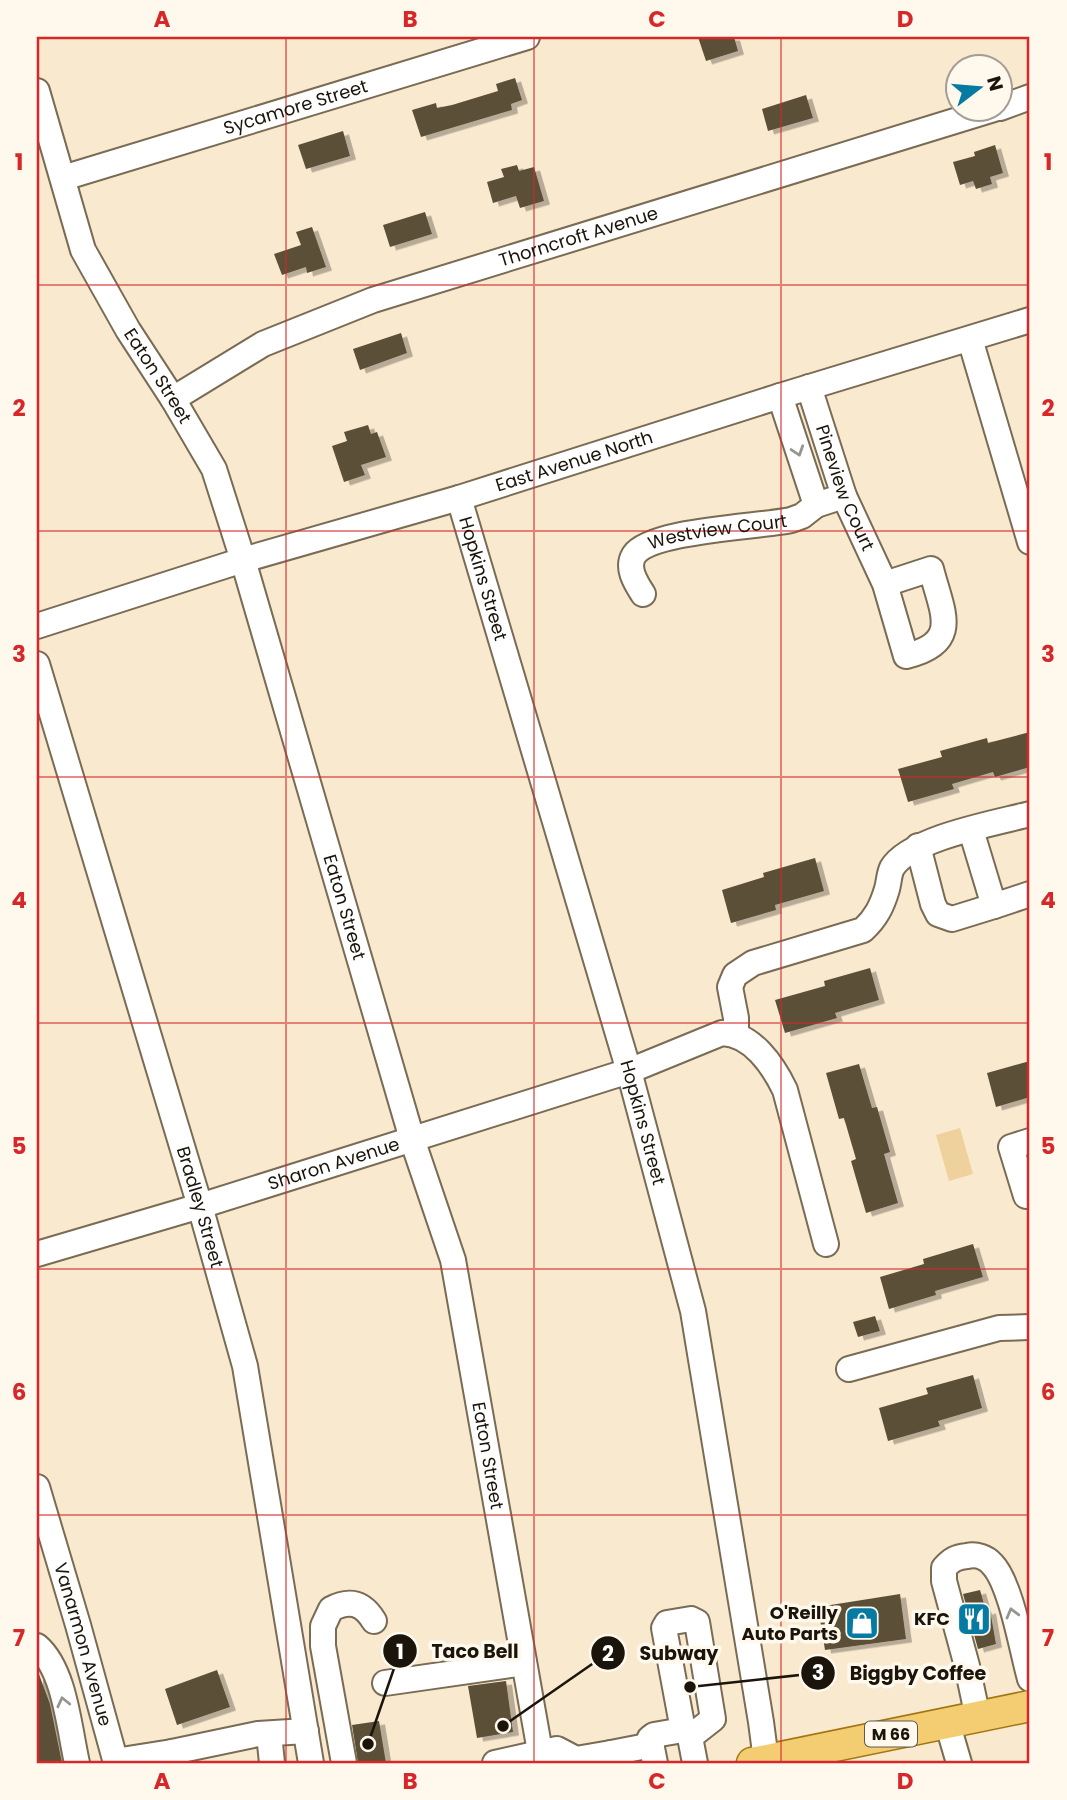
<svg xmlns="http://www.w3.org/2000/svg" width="1067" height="1800" font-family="Poppins,sans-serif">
<defs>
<filter id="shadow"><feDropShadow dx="6" dy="3.5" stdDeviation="0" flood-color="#0004"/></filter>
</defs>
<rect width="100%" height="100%" fill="#f9e9cf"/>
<!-- green -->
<path fill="#efd19d" d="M 960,1128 L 973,1174 L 949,1181 L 936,1135 Z"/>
<!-- building -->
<path fill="#5c4f39" filter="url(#shadow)" d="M 698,37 L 734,37 L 738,51 L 706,61 Z
M 515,78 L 522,100 L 511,104 L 512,110 L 421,137 L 412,110 L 436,103 L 437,108 L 452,105 L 498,91 L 496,84 Z
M 806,95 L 813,118 L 768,131 L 762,109 Z
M 343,131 L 350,156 L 306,169 L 298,145 Z
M 995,145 L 1003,173 L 990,177 L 992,184 L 976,189 L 973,181 L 960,185 L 953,162 L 975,156 L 974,152 Z
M 517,165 L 519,171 L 534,167 L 544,201 L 520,208 L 516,196 L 493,203 L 487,182 L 504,177 L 501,169 Z
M 425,212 L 432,234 L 390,247 L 383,225 Z
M 312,227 L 326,267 L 307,273 L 306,267 L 282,275 L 274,254 L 301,245 L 296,232 Z
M 401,333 L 407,353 L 360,370 L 353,349 Z
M 368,425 L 371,434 L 377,432 L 386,457 L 361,465 L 365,475 L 344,482 L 332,446 L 347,441 L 344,432 Z
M 1030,732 L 1030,767 L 995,777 L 993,772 L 952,784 L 954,789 L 908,802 L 898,769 L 942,757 L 940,751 L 987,738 L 988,743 Z
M 815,858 L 824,891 L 775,905 L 776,910 L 731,923 L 722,890 L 764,877 L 763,873 Z
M 870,968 L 879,1000 L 835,1013 L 837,1018 L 785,1033 L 775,1000 L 825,986 L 824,981 Z
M 1030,1061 L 1030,1097 L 996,1107 L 987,1073 Z
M 859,1064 L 872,1108 L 877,1107 L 890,1152 L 884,1154 L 898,1203 L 866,1213 L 851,1161 L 856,1159 L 844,1118 L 839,1119 L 826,1073 Z
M 973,1244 L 983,1277 L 935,1291 L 936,1295 L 889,1309 L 880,1277 L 924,1264 L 923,1259 Z
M 875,1316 L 880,1331 L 858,1337 L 853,1322 Z
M 973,1375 L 982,1408 L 938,1421 L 940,1426 L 888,1441 L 879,1408 L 928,1394 L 926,1388 Z
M 980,1590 L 986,1611 L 990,1610 L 996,1644 L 978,1649 L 963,1594 Z
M 900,1594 L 906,1639 L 825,1650 L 818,1607 Z
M 37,1669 L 50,1704 L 62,1763 L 37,1763 Z
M 217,1670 L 230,1707 L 177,1725 L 165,1689 Z
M 506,1681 L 513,1732 L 477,1738 L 468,1686 Z
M 379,1721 L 386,1763 L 358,1763 L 352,1725 Z"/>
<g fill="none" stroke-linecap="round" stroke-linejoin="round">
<!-- minor casing -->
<g stroke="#796b54" stroke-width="28">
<g id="minor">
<path id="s1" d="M 37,91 L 83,250 L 128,330 L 173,399 L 214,469 L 243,560 L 412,1139 L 453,1260 L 542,1763"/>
<path d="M 1000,108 L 1030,97"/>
<path id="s2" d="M 63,178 L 527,37"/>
<path d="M 970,339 L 1030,542"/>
<path id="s3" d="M 809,387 L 844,496 L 885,584 L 906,656 C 962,643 942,612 931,569 L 885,584"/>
<path d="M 780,396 L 816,505"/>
<path id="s4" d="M 173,399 L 263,344 L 373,300 L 997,108"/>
<path id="s5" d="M 459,498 L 629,1071 L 693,1311 L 761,1722 L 766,1760"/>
<path id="s6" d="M 643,594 C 636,583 626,568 634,555 C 651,530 759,527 791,520 L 802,516 L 816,505 L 844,496"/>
<path id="s7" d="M 37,626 L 243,560 L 459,498 L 780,396 L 1030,320"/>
<path id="s8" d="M 37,664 L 200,1206 L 245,1366 L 311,1763"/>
<path d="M 971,830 L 994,906 L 1030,894"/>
<path d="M 918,846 L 933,904 L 938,914 L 952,919 L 994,906"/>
<path d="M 736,1033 L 736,1018 L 730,987 L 735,975 L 753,963 L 863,930 C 876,918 882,906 887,889 C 889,882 889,874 892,868 C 910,838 996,823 1030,814"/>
<path d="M 1030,1141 L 1011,1147 L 1026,1196 L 1030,1194"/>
<path id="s9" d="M 37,1254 L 200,1206 L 629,1071 L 722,1033 C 752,1034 773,1065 785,1090 L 826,1244"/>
<path d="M 849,1369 L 999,1328 L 1030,1327"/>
<path id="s10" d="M 37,1487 L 78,1625 L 116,1763"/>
<path d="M 37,1646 C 65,1670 69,1728 77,1763"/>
<path d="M 385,1683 L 524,1663"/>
<path d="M 978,1718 L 967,1666 L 944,1581 L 944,1568 C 951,1560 956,1557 967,1556 C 976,1554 986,1557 992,1564 C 1011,1583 1022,1651 1030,1679"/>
<path d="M 947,1722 L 959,1763"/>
<path d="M 269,1734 L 272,1763"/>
<path d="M 690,1737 L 713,1719 L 697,1622 L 691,1619 L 667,1623 L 664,1628 L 683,1730 L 690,1737 L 695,1763"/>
<path d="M 115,1761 L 172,1752"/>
<path d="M 173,1763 L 172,1752 L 258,1734 L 306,1731"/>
<path d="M 344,1763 L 323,1646 L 323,1626 L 331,1609 C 350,1599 363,1603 374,1621"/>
<path d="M 495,1763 L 557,1749 L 576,1759 L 611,1753"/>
<path d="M 613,1763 L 611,1753 L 652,1745"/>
<path d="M 655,1763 L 650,1738 L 654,1735 L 683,1730"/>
</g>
</g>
<!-- major casing -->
<g stroke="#a27712" stroke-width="33">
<path id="major" d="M 752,1763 L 1030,1706"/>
</g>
<!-- minor -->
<use href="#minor" stroke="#fff" stroke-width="24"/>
<!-- major -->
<use href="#major" stroke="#f4cd73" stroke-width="30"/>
</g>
<!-- one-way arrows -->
<defs><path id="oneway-chevron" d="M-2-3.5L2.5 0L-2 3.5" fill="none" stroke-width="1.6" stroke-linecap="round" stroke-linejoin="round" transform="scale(1.75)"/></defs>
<g stroke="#989591">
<use href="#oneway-chevron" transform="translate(798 451) rotate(72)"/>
<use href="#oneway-chevron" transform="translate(1012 1613) rotate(-105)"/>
<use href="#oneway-chevron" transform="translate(63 1702) rotate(-103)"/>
</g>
<!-- grid -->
<path fill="none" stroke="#d62828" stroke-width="2" stroke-opacity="0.55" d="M 286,37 L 286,1763M 534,37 L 534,1763M 781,37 L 781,1763M 37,285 L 1030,285M 37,531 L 1030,531M 37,777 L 1030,777M 37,1023 L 1030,1023M 37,1269 L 1030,1269M 37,1515 L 1030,1515"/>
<!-- icons -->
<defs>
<g id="restaurant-square" transform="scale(1.75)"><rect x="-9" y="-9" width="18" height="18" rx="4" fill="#057aa2" stroke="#fef8ed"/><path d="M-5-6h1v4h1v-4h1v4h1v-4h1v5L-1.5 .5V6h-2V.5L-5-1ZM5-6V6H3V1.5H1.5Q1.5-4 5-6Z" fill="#fff"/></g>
<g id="shop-square" transform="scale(1.75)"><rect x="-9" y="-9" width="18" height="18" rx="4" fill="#057aa2" stroke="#fef8ed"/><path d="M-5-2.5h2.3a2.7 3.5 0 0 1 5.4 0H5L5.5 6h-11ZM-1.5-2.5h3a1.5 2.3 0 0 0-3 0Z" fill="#fff"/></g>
</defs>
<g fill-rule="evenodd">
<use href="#restaurant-square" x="974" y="1619"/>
<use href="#shop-square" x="862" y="1623"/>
</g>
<g text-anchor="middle" stroke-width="7" stroke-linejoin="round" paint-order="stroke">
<!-- shield labels -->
<rect fill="#fef8ed" stroke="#5e584f" stroke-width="2" x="865" y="1721.5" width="52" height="25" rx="5"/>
<g font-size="16" font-weight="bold" fill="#1a140b">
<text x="891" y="1740">M 66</text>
</g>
<!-- street labels -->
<g font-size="18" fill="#1a140b" stroke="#fef8ed">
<text dy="6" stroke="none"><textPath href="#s2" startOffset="243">Sycamore Street</textPath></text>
<text dy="6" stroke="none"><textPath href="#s4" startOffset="439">Thorncroft Avenue</textPath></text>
<text dy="6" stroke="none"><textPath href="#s1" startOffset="312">Eaton Street</textPath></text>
<text dy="6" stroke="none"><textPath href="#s7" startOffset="562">East Avenue North</textPath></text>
<text dy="6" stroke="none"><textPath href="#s3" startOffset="107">Pineview Court</textPath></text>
<text dy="6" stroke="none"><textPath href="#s6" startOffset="131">Westview Court</textPath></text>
<text dy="6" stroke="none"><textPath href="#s5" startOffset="84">Hopkins Street</textPath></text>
<text dy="6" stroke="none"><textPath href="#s1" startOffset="878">Eaton Street</textPath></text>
<text dy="6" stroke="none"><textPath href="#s5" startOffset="651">Hopkins Street</textPath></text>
<text dy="6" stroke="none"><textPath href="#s9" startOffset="310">Sharon Avenue</textPath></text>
<text dy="6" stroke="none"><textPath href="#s8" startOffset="567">Bradley Street</textPath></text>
<text dy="6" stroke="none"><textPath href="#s1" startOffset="1446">Eaton Street</textPath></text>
<text dy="6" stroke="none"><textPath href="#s10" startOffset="164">Vanarmon Avenue</textPath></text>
</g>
<!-- poi labels -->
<g font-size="18" font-weight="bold" fill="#1a140b" stroke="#fef8ed" text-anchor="end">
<text x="838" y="1619">O'Reilly<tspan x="838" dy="21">Auto Parts</tspan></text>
<text x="950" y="1625">KFC</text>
</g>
</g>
<!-- callouts -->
<path fill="none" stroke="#1a140b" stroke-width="2.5" d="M368 1744L400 1651M503 1726L608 1653M690 1687L818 1673"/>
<g fill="#1a140b" stroke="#fef8ed" stroke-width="2.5">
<circle cx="368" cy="1744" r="7"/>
<circle cx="503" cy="1726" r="7"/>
<circle cx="690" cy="1687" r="7"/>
<circle cx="400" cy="1651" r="18"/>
<circle cx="608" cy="1653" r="18"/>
<circle cx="818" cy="1673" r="18"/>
</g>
<g font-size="21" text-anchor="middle" font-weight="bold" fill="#fff">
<text x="400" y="1659">1</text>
<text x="608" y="1661">2</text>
<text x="818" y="1680">3</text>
</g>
<g font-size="19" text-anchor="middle" font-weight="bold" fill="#1a140b" stroke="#fef8ed" stroke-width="7" stroke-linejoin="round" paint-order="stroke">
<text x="475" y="1658">Taco Bell</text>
<text x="679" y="1660">Subway</text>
<text x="918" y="1680">Biggby Coffee</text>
</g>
<!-- border -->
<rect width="1067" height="1800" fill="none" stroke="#fef8ed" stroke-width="77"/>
<!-- north arrow -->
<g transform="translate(979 88) rotate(74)"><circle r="33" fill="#fef8ed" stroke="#a39d93" stroke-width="2"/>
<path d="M0-5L12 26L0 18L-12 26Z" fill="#057aa2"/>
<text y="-10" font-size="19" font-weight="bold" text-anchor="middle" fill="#1a140b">N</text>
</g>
<rect x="38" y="38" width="990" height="1724" fill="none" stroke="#d62828" stroke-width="2.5"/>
<g font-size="23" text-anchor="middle" font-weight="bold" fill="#d62828">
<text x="162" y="27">A</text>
<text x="410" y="27">B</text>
<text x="657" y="27">C</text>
<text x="905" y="27">D</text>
<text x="19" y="170">1</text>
<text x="1048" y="170">1</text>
<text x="19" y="416">2</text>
<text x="1048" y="416">2</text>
<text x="19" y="662">3</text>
<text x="1048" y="662">3</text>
<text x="19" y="908">4</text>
<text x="1048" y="908">4</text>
<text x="19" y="1154">5</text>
<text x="1048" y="1154">5</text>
<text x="19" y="1400">6</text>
<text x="1048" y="1400">6</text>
<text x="19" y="1646">7</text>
<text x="1048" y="1646">7</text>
<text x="162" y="1789">A</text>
<text x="410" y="1789">B</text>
<text x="657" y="1789">C</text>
<text x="905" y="1789">D</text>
</g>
</svg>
